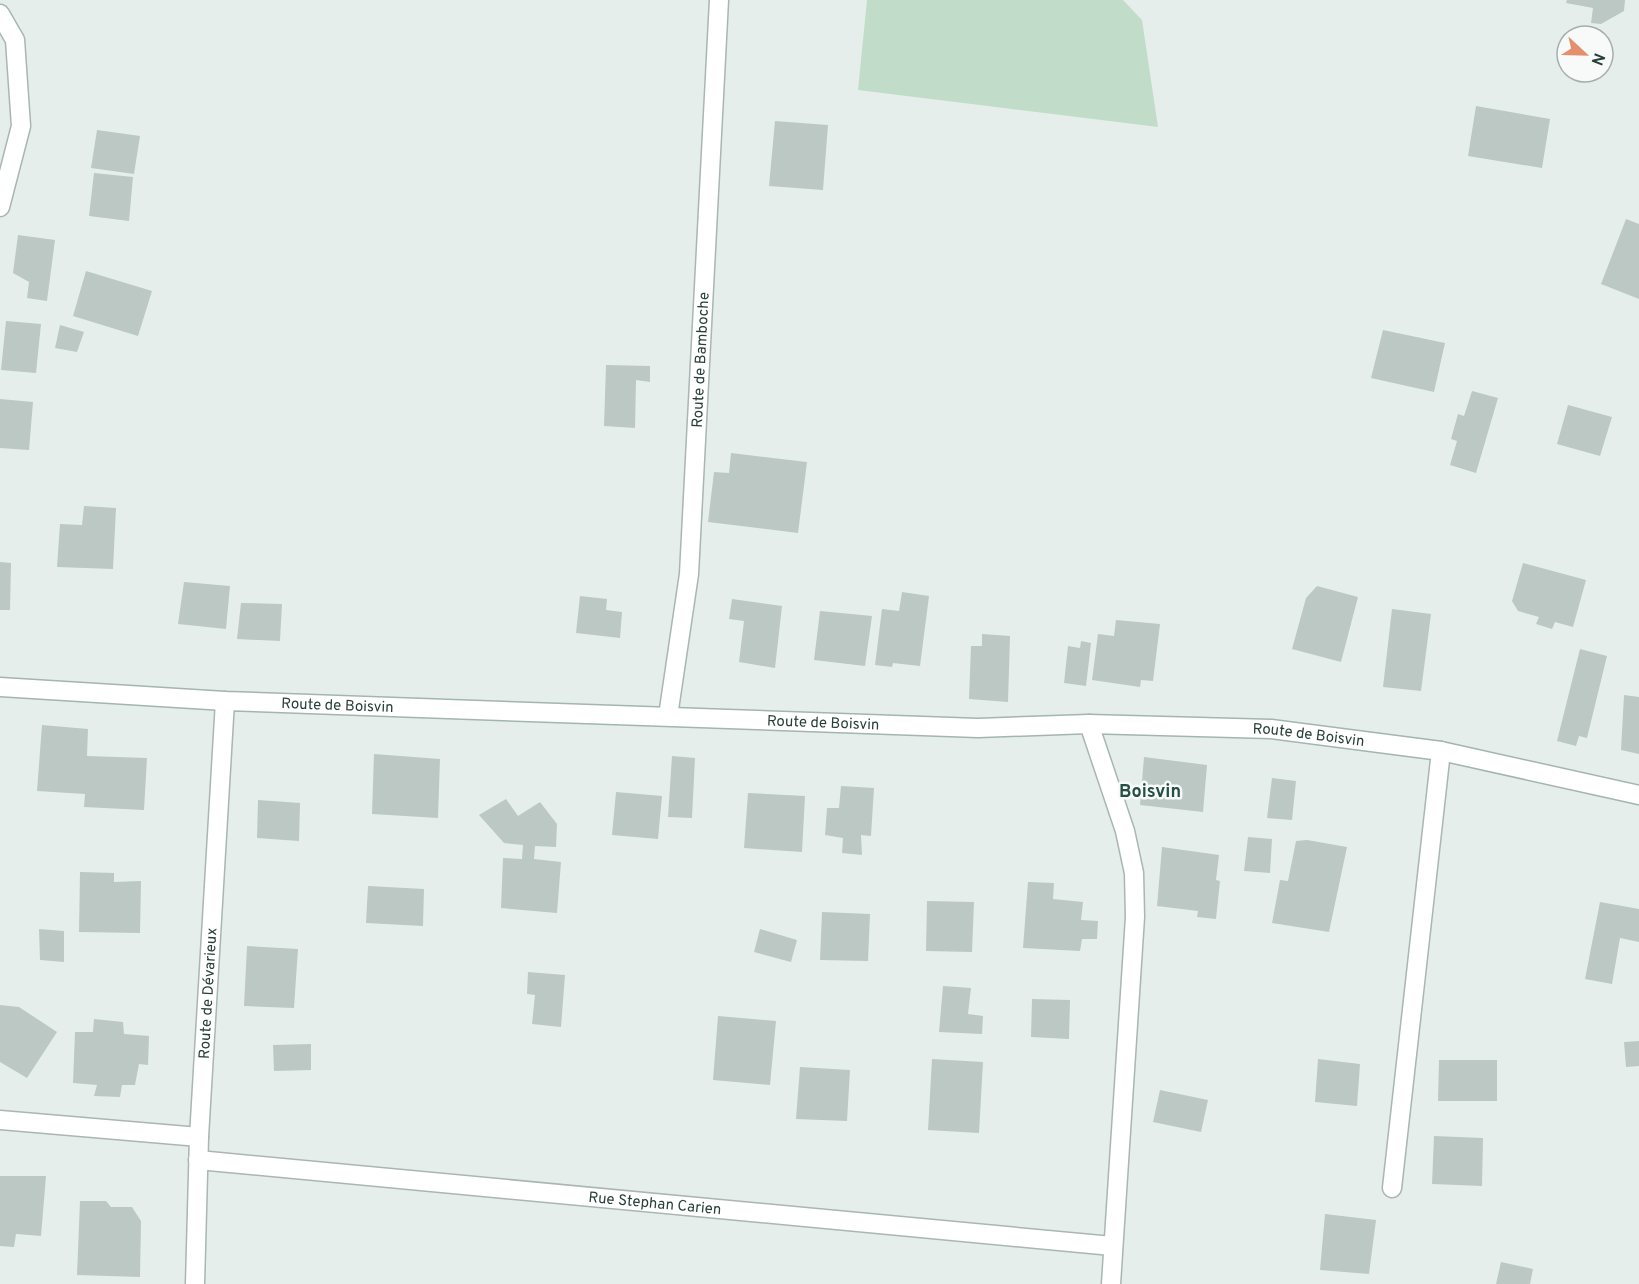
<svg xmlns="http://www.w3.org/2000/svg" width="1639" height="1284" font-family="Overpass,sans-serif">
<rect width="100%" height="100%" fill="#e6eeeb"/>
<!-- green -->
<path fill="#c2dcca" d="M 867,0 L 1123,0 L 1142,20 L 1158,127 L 858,90 Z"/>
<!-- building -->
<path fill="#bcc8c4" d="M 1567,0 L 1625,0 L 1624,11 L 1601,24 L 1591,23 L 1593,8 L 1566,3 Z
M 1476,106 L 1550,119 L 1542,168 L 1468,156 Z
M 775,121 L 828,125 L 823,190 L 769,186 Z
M 97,130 L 140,136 L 134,174 L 91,168 Z
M 94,173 L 133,177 L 129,221 L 89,216 Z
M 1626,219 L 1639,224 L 1639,299 L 1601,284 Z
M 18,235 L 55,240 L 47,301 L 27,298 L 29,282 L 13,273 Z
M 86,271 L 152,291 L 138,336 L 73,316 Z
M 6,321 L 41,324 L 36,373 L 1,370 Z
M 60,325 L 84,332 L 77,352 L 55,348 Z
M 1383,330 L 1445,343 L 1434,392 L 1371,378 Z
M 606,365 L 650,366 L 650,382 L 636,380 L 635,428 L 604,426 Z
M 1472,391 L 1498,398 L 1476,473 L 1450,465 L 1457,441 L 1451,439 L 1458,414 L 1464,416 Z
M 0,399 L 33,402 L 29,450 L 0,448 Z
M 1568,405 L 1612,417 L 1600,456 L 1557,444 Z
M 731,453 L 807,462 L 798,533 L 708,522 L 714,472 L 729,473 Z
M 84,506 L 116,508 L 113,569 L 57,567 L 60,524 L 82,525 Z
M 0,562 L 11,563 L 10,610 L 0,610 Z
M 1523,563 L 1586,580 L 1573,627 L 1555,622 L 1552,629 L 1536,624 L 1539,617 L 1518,611 L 1512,601 Z
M 184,582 L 230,586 L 226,629 L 178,624 Z
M 1317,586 L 1358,597 L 1341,662 L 1292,649 L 1306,598 Z
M 902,592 L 929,596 L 920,666 L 893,663 L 892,667 L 875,665 L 882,609 L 899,611 Z
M 580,596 L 607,599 L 606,610 L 622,612 L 620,638 L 576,633 Z
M 732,599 L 782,606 L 775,668 L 739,662 L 744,621 L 729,619 Z
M 241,603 L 282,604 L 280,641 L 237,639 Z
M 1392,609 L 1431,614 L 1421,691 L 1383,687 Z
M 820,611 L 872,616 L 865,666 L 814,660 Z
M 1116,620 L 1160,624 L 1153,681 L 1141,680 L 1140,687 L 1092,680 L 1098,634 L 1114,636 Z
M 982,634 L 1010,636 L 1008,702 L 969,699 L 971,646 L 982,646 Z
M 1081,641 L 1091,643 L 1086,686 L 1064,683 L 1068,646 L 1080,648 Z
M 1580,649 L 1607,656 L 1587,738 L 1579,736 L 1576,746 L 1557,741 Z
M 1624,695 L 1639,697 L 1639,754 L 1621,750 Z
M 42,725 L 88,729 L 87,756 L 147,758 L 144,810 L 84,807 L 85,794 L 37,791 Z
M 374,754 L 440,759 L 438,818 L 372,814 Z
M 672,756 L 695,758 L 692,818 L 668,817 Z
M 1144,757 L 1207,765 L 1203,812 L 1140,805 Z
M 1272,778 L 1296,781 L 1292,820 L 1267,818 Z
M 841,786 L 874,788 L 871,836 L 861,835 L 862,855 L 842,853 L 843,838 L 825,835 L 827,808 L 839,808 Z
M 616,792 L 662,796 L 658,839 L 612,835 Z
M 748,793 L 805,796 L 802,852 L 744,848 Z
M 506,799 L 518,816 L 540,802 L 557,824 L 556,847 L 535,846 L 534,859 L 561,862 L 557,913 L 501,908 L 503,858 L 522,859 L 523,845 L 504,843 L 479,815 Z
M 258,800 L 300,803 L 299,841 L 257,838 Z
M 1248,837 L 1272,839 L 1270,873 L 1244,871 Z
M 1307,840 L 1347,847 L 1329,932 L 1272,923 L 1280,880 L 1288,881 L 1296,841 Z
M 1162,847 L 1219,855 L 1216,880 L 1220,881 L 1216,919 L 1197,917 L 1198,911 L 1157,906 Z
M 80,872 L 114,873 L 114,882 L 141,881 L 140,933 L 79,932 Z
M 1028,882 L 1054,883 L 1053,899 L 1083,902 L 1081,920 L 1098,921 L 1097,939 L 1082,939 L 1080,951 L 1023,948 Z
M 368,886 L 424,889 L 423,926 L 366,923 Z
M 927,901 L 974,902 L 972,952 L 926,951 Z
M 1600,902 L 1639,909 L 1639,942 L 1620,938 L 1612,984 L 1585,979 Z
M 822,912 L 870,914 L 868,961 L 820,960 Z
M 39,929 L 64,931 L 64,962 L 40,960 Z
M 760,929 L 797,940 L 791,962 L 754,952 Z
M 247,946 L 298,949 L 294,1008 L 244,1006 Z
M 528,972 L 565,975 L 561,1027 L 532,1024 L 535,995 L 527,994 Z
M 943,986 L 971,988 L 968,1014 L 983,1016 L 982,1034 L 939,1032 Z
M 1032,999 L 1070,1000 L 1069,1039 L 1031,1037 Z
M 0,1005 L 19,1007 L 57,1032 L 27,1078 L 0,1062 Z
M 718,1016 L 776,1021 L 770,1085 L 713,1080 Z
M 94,1019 L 123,1022 L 124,1034 L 149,1036 L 148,1065 L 139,1064 L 135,1085 L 122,1085 L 120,1097 L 94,1096 L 97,1085 L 73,1083 L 75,1032 L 93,1032 Z
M 1639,1041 L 1639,1066 L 1626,1067 L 1624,1042 Z
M 311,1044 L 311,1070 L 274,1071 L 273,1045 Z
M 932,1059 L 983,1062 L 979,1133 L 928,1130 Z
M 1318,1059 L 1360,1064 L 1357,1106 L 1315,1102 Z
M 1439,1060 L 1497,1060 L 1497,1101 L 1438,1101 Z
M 800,1067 L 850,1070 L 847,1121 L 796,1119 Z
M 1160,1090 L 1208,1100 L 1201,1132 L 1153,1122 Z
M 1434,1136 L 1483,1138 L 1482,1186 L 1432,1184 Z
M 0,1176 L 46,1176 L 41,1236 L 16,1234 L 14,1247 L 0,1246 Z
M 80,1201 L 106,1201 L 111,1207 L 132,1207 L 141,1221 L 140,1277 L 77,1275 Z
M 1325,1214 L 1376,1220 L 1369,1274 L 1320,1270 Z
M 1501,1262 L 1533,1269 L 1530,1284 L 1496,1284 Z"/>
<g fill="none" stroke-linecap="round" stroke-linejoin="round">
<!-- street casing -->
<g stroke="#a9b6b2" stroke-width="21">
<g id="street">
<path d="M 0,14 L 15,40 L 21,126 L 0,207"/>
<path id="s1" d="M 668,716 L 689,574 L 719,0"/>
<path d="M 1089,724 L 1125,831 L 1134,873 L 1135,917 L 1111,1284"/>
<path d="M 0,1120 L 199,1137"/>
<path id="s2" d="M 198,1160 L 1112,1246"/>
<path d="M 1392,1188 L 1441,751"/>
<path id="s3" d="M 195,1284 L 199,1137 L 225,701"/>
</g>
</g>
<!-- secondary casing -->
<g stroke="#a3b5af" stroke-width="21">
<g id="secondary">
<path id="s4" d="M 0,687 L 225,701 L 978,728 L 1089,724 L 1271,729 L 1441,751 L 1639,795"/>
</g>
</g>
<!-- street -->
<use href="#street" stroke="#fff" stroke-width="18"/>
<!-- secondary -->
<use href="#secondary" stroke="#fff" stroke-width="18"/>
</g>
<g text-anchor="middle" stroke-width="5" stroke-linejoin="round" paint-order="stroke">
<!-- street labels -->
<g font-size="15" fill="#273e39" stroke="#f7faf9">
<text dy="5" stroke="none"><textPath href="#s1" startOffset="358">Route de Bamboche</textPath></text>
<text dy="5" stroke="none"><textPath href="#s4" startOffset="338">Route de Boisvin</textPath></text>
<text dy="5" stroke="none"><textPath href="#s4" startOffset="824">Route de Boisvin</textPath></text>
<text dy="5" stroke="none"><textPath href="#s4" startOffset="1310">Route de Boisvin</textPath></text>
<text dy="5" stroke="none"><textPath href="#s3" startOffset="291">Route de Dévarieux</textPath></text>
<text dy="5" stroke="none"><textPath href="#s2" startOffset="459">Rue Stephan Carien</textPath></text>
</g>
<!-- quarter labels -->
<g font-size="18" font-weight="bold" fill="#254e46" stroke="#f7faf9">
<text x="1150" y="797">Boisvin</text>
</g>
</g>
<!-- north arrow -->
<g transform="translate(1585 54) rotate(112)"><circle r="28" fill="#f7faf9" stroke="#a4afac" stroke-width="1.5"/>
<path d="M0-4.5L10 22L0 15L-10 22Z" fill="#e48f6e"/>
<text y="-9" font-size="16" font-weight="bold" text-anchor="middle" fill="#273e39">N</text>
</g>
</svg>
